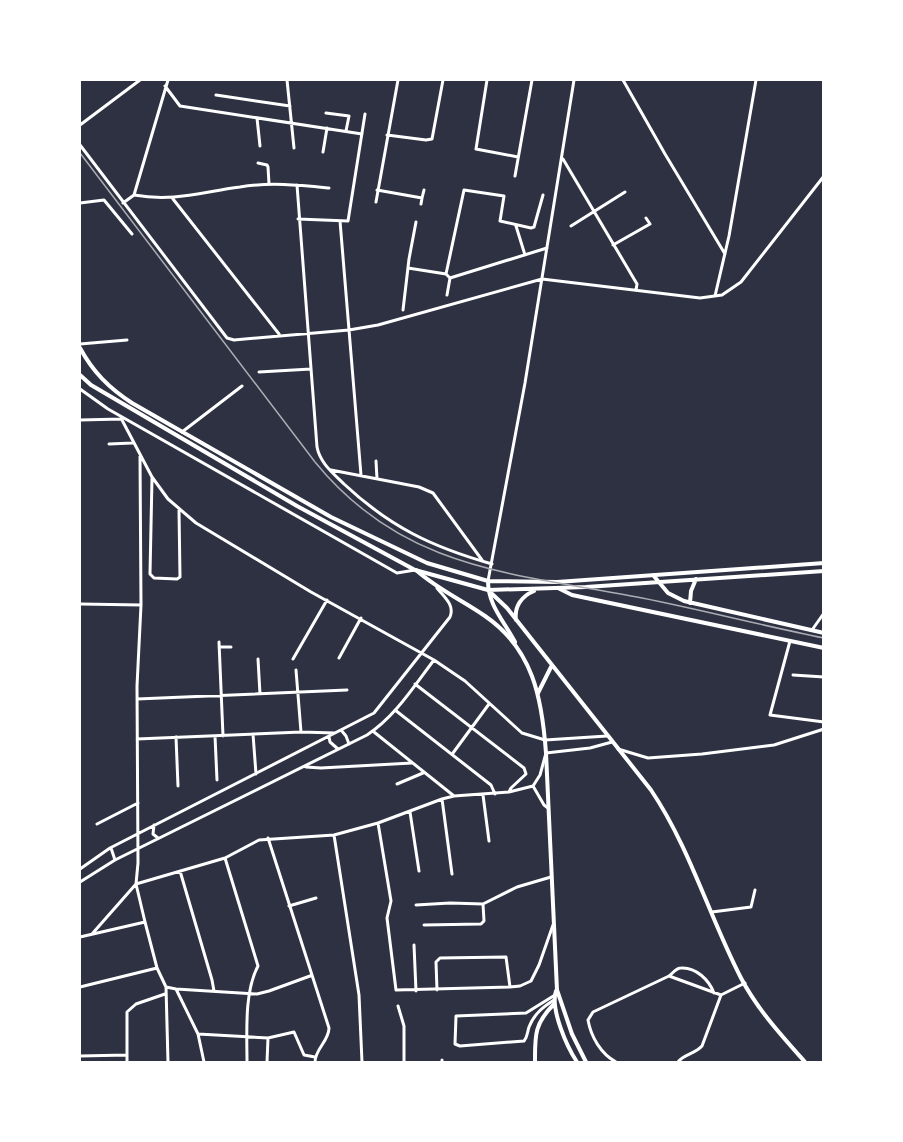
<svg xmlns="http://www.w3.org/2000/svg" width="903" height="1142" font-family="'Asap Condensed',sans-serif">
<rect width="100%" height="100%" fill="#2d3142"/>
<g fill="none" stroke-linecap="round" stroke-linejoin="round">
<!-- minor -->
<path stroke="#fff" stroke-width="3" d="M 287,80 L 294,148
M 487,80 L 476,149 L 518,157
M 623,80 L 665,154 L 725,254
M 165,86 L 180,106 L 362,134
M 216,95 L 290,106
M 326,113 L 349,116 L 346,131
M 257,118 L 260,146
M 80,125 L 140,80
M 387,135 L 426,140 L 432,139 L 443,80
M 80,145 L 227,338 L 234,340 L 349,330 L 378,325 L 542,279 L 700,298 L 722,295 L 741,282 L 824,176
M 323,152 L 327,128
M 563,159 L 637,284 L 636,290
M 258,163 L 267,165 L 268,167 L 269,184
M 515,176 L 532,80
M 297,185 L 317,447 C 320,463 333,473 344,484 C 390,527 432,547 492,564
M 377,190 L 422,198 L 424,190
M 134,195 C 174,202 201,192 240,187 C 270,182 299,185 329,188
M 134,195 L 168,80
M 173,199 L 279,334
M 376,202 L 398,80
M 80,203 L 104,200 L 132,234
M 123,203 L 134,195
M 421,204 L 422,198
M 298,219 L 348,221 L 365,114
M 340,221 L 361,475
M 516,226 L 525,255
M 571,226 L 625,192
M 613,245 L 650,224 L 646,218
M 408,268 L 446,274
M 450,278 L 547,248
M 447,295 L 450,278 L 446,274 L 464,190 L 504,196 L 500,221 L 531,228 L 534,227 L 543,195
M 715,296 L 729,236 L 756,80
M 403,310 L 409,259 L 416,222
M 80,344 L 127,340
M 259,372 L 311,369
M 80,389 L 108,409 L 397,573 L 415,570
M 80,420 L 122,419
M 122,420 L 152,477 L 168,499 L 196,523 L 311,592 L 434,660 L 465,681 L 522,733 L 545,740 L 607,736
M 182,432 L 242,386
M 109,444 L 132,443
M 140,456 L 141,605 L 137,686 L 138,863 L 136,884 L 145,922 L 157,968 L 166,987 L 168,1062
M 376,461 L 377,479
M 331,470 L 419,487 L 433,493 L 482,560
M 152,478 L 150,574 L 154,578 L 177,579 L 180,577 L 179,510
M 488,581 L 525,383 L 574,80
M 80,604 L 141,605
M 812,630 L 824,613
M 790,641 L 770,715 L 824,722
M 219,642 L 223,736
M 219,647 L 231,647
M 339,658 L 361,618
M 258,659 L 260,694
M 293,659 L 327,600
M 296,670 L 301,732
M 793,675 L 824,677
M 415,684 L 524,768 L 526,774 L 511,788 L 509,792
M 137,699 L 347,690
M 395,710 L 491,785 L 495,794
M 341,730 L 346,736 L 349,744
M 374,732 L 454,796
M 253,734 L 256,774
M 215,736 L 217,780
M 176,737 L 178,786
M 329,737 L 330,742 L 338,749
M 137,739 L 301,732 L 335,733
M 618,749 L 648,758 L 702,754 L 774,745 L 824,729
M 453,753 L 489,704
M 306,767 L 321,768 L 412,763
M 397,784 L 423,773
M 533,786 L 544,805 L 548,808
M 483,795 L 489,841
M 442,799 L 452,874
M 410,812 L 419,871
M 378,823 L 391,901 L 387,918 L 396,990 L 510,987 L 520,986 L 531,981 L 539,965 L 553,925
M 97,824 L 138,803
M 154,825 L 153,834 L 158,838
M 334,835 L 359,995 L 362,1062
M 268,838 L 329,1028 C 329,1041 315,1049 315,1062
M 111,848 L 115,860
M 225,858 L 258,966 C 244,992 247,1034 247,1062
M 80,869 L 110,848 L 374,713 L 450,617 C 455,605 444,597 437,588
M 180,871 L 212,980 L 214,991
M 80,882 L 115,860 L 367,735 C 395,717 414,686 434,660
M 416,905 L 450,903 L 483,904 L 517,887 L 551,877
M 289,906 L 316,898
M 712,912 L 751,907 L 755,890
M 424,925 L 481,924 L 484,921 L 483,904
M 92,934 L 136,884 L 225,858 L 259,840 L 334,835 L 378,823 L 442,799 L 454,796 L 509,792 L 533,786 L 540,775 L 546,753 L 590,748 L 612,742
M 80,937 L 145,922
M 414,945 L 416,991
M 669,976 L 721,995 L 702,1046 C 695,1054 684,1054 678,1062
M 80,987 L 157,968
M 166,987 L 176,989 L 257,994 L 269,991 L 310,976
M 176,989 L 198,1034 L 204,1062
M 437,990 L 436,962 L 440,958 L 506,957 L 510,987
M 721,995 L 745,983
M 554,1000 C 543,1007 534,1014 529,1027 C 527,1033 528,1036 524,1041 L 460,1046 L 455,1044 L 456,1016 L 526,1013 L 555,995
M 398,1006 L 404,1026 L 404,1062
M 198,1034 L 268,1038 L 294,1032 L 304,1055 L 315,1057
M 80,1056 L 127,1055
M 127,1062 L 127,1012 L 136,1004 L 165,994
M 267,1062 L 268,1038
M 442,1062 L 442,1060
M 616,1062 C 601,1054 591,1037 588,1020 L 593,1012 L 669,976 C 673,973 676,968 681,968 C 696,967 709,980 714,993"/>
<!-- tertiary -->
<path stroke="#fff" stroke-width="4" d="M 416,570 C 437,589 462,600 485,616 C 533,649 542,698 546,753 L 557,990 L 572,1034 L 586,1062
M 556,991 C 550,1009 567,1047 577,1062
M 535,1062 C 535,1036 534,1024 554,1004"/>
<!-- secondary -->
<path stroke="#fff" stroke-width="4" d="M 80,348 C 93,372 109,388 132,403 L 331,517 L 427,563 L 488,581 L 557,582 L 824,563
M 80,375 L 91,385 L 297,506 L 415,570 L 488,590 L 586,587 L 824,571
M 653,575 L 668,593 L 684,601 L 824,633
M 488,581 C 488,605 504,621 515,642
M 558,588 L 572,595 L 824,648
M 489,591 L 507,608 L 651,790 C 690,848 709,916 741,978 C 757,1009 782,1036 805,1062
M 690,603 L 691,591 L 696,579
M 516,620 C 514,606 522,596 534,591
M 538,693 L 551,667"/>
<!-- tram -->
<path stroke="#abadb3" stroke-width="1.5" d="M 80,153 L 315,462 C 404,571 514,573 642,598 C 703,610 763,626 824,638"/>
</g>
<!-- border -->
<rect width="903" height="1142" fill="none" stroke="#ffffff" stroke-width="162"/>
</svg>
